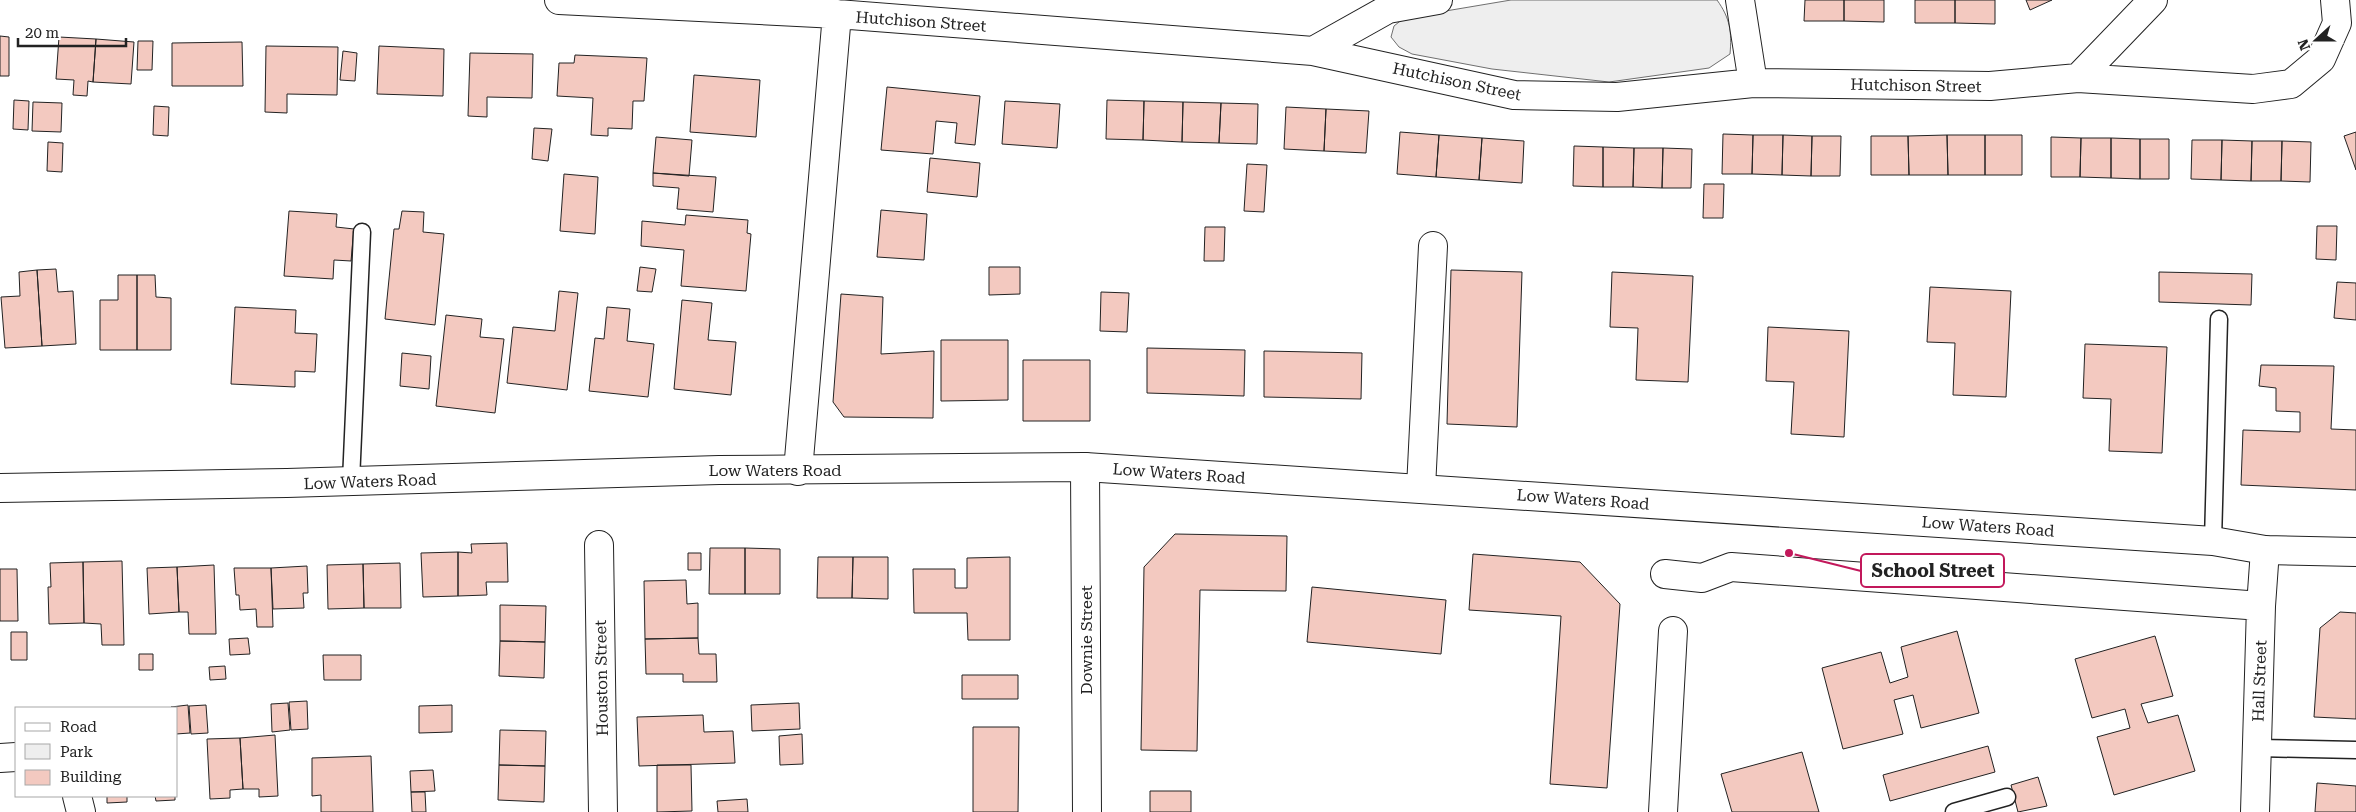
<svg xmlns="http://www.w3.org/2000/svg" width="2356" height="812" font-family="'Roboto Serif',serif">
<rect width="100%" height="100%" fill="#fff"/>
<!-- green -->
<path fill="#eee" stroke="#6f6f6f" d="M 1511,0 L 1717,0 C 1730,18 1732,32 1730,54 L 1709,68 L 1609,82 L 1492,69 L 1412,54 L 1399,47 L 1391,37 L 1394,26 L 1404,18 Z"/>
<!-- building -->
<path fill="#f3c9c0" stroke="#222" d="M 1805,0 L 1844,0 L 1844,21 L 1804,21 Z
M 1844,0 L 1884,0 L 1884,22 L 1844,21 Z
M 1915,0 L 1955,0 L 1955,23 L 1915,23 Z
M 1955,0 L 1995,0 L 1995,24 L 1955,23 Z
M 2026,0 L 2052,0 L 2030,10 Z
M 0,36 L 9,37 L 9,76 L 0,76 Z
M 59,37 L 96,39 L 93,82 L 88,81 L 87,96 L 73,95 L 74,80 L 56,79 Z
M 96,39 L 134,42 L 131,84 L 93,82 Z
M 138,41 L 153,41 L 152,70 L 137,70 Z
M 242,42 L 243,86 L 172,86 L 172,43 Z
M 266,46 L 338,47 L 337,95 L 287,94 L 287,113 L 265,112 Z
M 379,46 L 444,49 L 443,96 L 377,94 Z
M 343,51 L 357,53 L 355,81 L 340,80 Z
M 470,53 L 533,54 L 532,98 L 487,97 L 487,117 L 468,116 Z
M 575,55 L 647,58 L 644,101 L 633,101 L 632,129 L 608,128 L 608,136 L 591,135 L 593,98 L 557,96 L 559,63 L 574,63 Z
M 694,75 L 760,80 L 756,137 L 690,132 Z
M 887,87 L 980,96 L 975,145 L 955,143 L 957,123 L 936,121 L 933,154 L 881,150 Z
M 14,100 L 29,101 L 28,130 L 13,129 Z
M 1107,100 L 1144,101 L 1143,140 L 1106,139 Z
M 1005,101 L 1060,104 L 1057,148 L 1002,144 Z
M 1144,101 L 1183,102 L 1182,142 L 1143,140 Z
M 33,102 L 62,103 L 61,132 L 32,131 Z
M 1183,102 L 1221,103 L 1219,143 L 1182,142 Z
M 1221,103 L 1258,104 L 1257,144 L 1219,143 Z
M 154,106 L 169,107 L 168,136 L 153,135 Z
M 1286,107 L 1326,109 L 1324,151 L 1284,149 Z
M 1326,109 L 1369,111 L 1366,153 L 1324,151 Z
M 534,128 L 552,129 L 548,161 L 532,159 Z
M 1400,132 L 1439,135 L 1436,177 L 1397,174 Z
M 2356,132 L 2356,170 L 2344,136 Z
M 1723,134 L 1753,135 L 1752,174 L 1722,174 Z
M 1439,135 L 1482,138 L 1479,180 L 1436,177 Z
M 1753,135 L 1783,135 L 1782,175 L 1752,174 Z
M 1783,135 L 1812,136 L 1811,176 L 1782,175 Z
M 1947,135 L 1948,175 L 1909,175 L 1908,136 Z
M 1947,135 L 1985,135 L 1985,175 L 1948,175 Z
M 1985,135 L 2022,135 L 2022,175 L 1985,175 Z
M 1812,136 L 1841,136 L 1840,176 L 1811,176 Z
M 1871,136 L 1908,136 L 1909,175 L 1871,175 Z
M 656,137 L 692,140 L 689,176 L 653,173 Z
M 2051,137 L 2081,138 L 2080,177 L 2051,177 Z
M 1482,138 L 1524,141 L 1522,183 L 1479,180 Z
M 2081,138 L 2111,138 L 2111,178 L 2080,177 Z
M 2111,138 L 2140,139 L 2140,179 L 2111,178 Z
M 2140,139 L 2169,139 L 2169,179 L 2140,179 Z
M 2192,140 L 2222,140 L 2221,180 L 2191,179 Z
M 2222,140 L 2252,141 L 2251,181 L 2221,180 Z
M 2252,141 L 2282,141 L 2281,181 L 2251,181 Z
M 2282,141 L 2311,142 L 2310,182 L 2281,181 Z
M 48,142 L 63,143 L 62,172 L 47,171 Z
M 1574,146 L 1603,147 L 1603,187 L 1573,186 Z
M 1603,147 L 1634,148 L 1633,187 L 1603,187 Z
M 1634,148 L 1663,148 L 1662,188 L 1633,187 Z
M 1663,148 L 1692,149 L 1691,188 L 1662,188 Z
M 930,158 L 980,163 L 977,197 L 927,192 Z
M 1247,164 L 1267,165 L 1264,212 L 1244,211 Z
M 653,173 L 716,177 L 713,212 L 677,209 L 679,188 L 653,186 Z
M 564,174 L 598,177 L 595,234 L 560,231 Z
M 1704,184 L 1724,184 L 1723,218 L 1703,218 Z
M 881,210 L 927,214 L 924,260 L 877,257 Z
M 289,211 L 337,214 L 336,227 L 354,229 L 351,261 L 334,260 L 333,279 L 284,276 Z
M 402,211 L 424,212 L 423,232 L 444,234 L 435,325 L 385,319 L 394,229 L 399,229 Z
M 686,215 L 748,220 L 747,233 L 751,234 L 746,291 L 681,286 L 684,250 L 641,246 L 642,221 L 685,225 Z
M 2317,226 L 2337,226 L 2336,260 L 2316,259 Z
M 1205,227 L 1225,227 L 1224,261 L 1204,261 Z
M 640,267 L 656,269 L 652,292 L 637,291 Z
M 989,267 L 1020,267 L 1020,294 L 989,295 Z
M 56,269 L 58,292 L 73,291 L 76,344 L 42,346 L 37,270 Z
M 37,270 L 42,346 L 5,348 L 1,297 L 20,296 L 19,272 Z
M 1451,270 L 1522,272 L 1517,427 L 1447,424 Z
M 1612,272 L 1693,276 L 1688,382 L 1636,380 L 1638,328 L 1610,327 Z
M 2159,272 L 2252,274 L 2251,305 L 2159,302 Z
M 118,275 L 137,275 L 137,350 L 100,350 L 100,300 L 118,300 Z
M 137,275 L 155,275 L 156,297 L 171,298 L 171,350 L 137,350 Z
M 2337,282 L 2356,283 L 2356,320 L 2334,318 Z
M 1930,287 L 2011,291 L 2006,397 L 1953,395 L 1955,343 L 1927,342 Z
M 559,291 L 578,293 L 567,390 L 507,383 L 513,327 L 555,331 Z
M 1101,292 L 1129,293 L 1127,332 L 1100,331 Z
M 841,294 L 883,297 L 881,354 L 934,351 L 933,418 L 844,417 L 833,402 Z
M 682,300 L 712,303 L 708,340 L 736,342 L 731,395 L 674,389 Z
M 235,307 L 296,310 L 295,333 L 317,334 L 315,372 L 295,371 L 295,387 L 231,384 Z
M 607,307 L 630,309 L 627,341 L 654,344 L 648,397 L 589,391 L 595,338 L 604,339 Z
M 446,315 L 482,319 L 480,337 L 504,339 L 495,413 L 436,406 Z
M 1768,327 L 1849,331 L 1844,437 L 1791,434 L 1794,382 L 1766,381 Z
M 941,340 L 1008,340 L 1008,400 L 941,401 Z
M 2085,344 L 2167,347 L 2162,453 L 2109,451 L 2111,399 L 2083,398 Z
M 1147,348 L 1245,350 L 1244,396 L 1147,393 Z
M 1264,351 L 1362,353 L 1361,399 L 1264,397 Z
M 402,353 L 431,356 L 429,389 L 400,386 Z
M 1023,360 L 1090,360 L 1090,421 L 1023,421 Z
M 2261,365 L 2334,366 L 2331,429 L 2356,430 L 2356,490 L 2241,485 L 2243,430 L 2300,432 L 2300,412 L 2276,411 L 2276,388 L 2259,386 Z
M 1175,534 L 1287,536 L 1286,591 L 1200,590 L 1197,751 L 1141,750 L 1144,567 Z
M 507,543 L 508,582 L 486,582 L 487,595 L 458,596 L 458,552 L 472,553 L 471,544 Z
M 710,548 L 745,548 L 745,594 L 709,594 Z
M 745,548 L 780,549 L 780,594 L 745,594 Z
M 458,552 L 458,596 L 423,597 L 421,553 Z
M 688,553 L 701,553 L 701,570 L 688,570 Z
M 1473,554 L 1580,562 L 1620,604 L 1607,788 L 1550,784 L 1561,616 L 1469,610 Z
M 818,557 L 853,557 L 852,598 L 817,598 Z
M 853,557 L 888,557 L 888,599 L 852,598 Z
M 1010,557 L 1010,640 L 968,640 L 967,613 L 914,613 L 913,569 L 955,569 L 955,588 L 967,588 L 967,558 Z
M 122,561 L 124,645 L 102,645 L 101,624 L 84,623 L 83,562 Z
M 83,562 L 84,623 L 49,624 L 48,587 L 51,587 L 50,563 Z
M 400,563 L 401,608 L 364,608 L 363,564 Z
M 363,564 L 364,608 L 328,609 L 327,565 Z
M 214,565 L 216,634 L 189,634 L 188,612 L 179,612 L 177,567 Z
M 307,566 L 308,593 L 303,593 L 304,608 L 273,609 L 271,568 Z
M 177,567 L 179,612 L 149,614 L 147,568 Z
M 234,568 L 271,568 L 273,627 L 257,627 L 256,609 L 240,610 L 239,595 L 236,595 Z
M 0,569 L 17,569 L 18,621 L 0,621 Z
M 686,580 L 687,604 L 698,603 L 698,638 L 645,639 L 644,581 Z
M 1312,587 L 1446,600 L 1441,654 L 1307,642 Z
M 500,605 L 546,606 L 545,642 L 500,641 Z
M 2340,612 L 2356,613 L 2356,719 L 2314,717 L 2320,628 Z
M 1957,631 L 1979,713 L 1921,728 L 1913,695 L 1894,700 L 1903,734 L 1843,749 L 1822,668 L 1881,652 L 1890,683 L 1908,677 L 1901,647 Z
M 11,632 L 27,632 L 27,660 L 11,660 Z
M 2155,636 L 2173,696 L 2141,704 L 2148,723 L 2178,715 L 2195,771 L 2114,795 L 2097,737 L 2130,728 L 2125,709 L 2092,718 L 2075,659 Z
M 248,638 L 250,654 L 230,655 L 229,639 Z
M 698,638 L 699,654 L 716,654 L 717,682 L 683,682 L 683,674 L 646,674 L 645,639 Z
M 500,641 L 545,642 L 544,678 L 499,676 Z
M 139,654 L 153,654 L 153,670 L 139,670 Z
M 323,655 L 361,655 L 361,680 L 324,680 Z
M 225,666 L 226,679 L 210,680 L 209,667 Z
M 962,675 L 1018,675 L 1018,699 L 962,699 Z
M 307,701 L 308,729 L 291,730 L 289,702 Z
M 288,703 L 290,730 L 272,732 L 271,704 Z
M 799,703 L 800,729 L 752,731 L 751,705 Z
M 188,705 L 190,733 L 176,734 L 176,708 L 171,707 Z
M 206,705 L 208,733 L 191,734 L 189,706 Z
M 452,705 L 452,732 L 419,733 L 419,706 Z
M 703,715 L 704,732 L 733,731 L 735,763 L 639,766 L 637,717 Z
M 973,727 L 1019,727 L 1018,812 L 973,812 Z
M 500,730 L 546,731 L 545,766 L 499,765 Z
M 802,734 L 803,764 L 780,765 L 779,736 Z
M 275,735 L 278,796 L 259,797 L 259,789 L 243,789 L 240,738 Z
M 240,738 L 243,789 L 230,790 L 230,798 L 210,799 L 207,739 Z
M 1988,746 L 1995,772 L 1890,801 L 1883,775 Z
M 1802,752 L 1819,812 L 1732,812 L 1721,774 Z
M 371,756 L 373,812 L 321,812 L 321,795 L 312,796 L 312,758 Z
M 499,765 L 545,766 L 544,802 L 498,800 Z
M 657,765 L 691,765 L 692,811 L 657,812 Z
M 433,770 L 435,791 L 411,792 L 410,771 Z
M 2038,777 L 2047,806 L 2018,812 L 2011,785 Z
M 2317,783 L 2356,786 L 2356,812 L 2315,812 Z
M 1150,791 L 1191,791 L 1191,812 L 1150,812 Z
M 411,792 L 425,792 L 426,812 L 412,812 Z
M 107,796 L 127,796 L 127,802 L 107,803 Z
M 155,796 L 175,796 L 175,800 L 156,801 Z
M 747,799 L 748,812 L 718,812 L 717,801 Z"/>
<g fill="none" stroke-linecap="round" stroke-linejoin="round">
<!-- service casing -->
<g stroke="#222" stroke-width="19">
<path id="service" d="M 351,481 L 362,232
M 2213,541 L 2219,319
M 2257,748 L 2356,750
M 1954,812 L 2007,797"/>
</g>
<!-- minor casing -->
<g stroke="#222" stroke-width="30">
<path id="minor" d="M 559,0 L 837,14 L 1313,51 L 1514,95 L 1617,97 L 1753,83 L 1990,86 L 2078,78 L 2253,89 L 2291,84 L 2321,59 L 2337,23 L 2335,0
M 1740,0 L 1753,83
M 1313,51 L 1388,9 L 1438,0
M 2078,78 L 2153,0
M 1085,467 L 1087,812
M 798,471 L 837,14
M 1421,488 L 1433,246
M 599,545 L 603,812
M 1665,574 L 1702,578 L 1731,567 L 2261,606
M 0,758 L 16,757
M 77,796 L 81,812
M 1663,812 L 1673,631
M 2255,812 L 2261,606 L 2265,550"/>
</g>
<!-- primary casing -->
<g stroke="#222" stroke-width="30">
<path id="primary" d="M 0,488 L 287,483 L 719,470 L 1085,467 L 2213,541 L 2265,550 L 2356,552"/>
</g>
<!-- service -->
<use href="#service" stroke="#fff" stroke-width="16"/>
<!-- minor -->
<use href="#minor" stroke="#fff" stroke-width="28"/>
<!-- primary -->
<use href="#primary" stroke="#fff" stroke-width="28"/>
</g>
<g text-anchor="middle" stroke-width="4" stroke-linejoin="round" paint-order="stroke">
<!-- street labels -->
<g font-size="16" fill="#222" stroke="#fff">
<text transform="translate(921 21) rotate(4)" y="6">Hutchison Street</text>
<text transform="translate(1457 81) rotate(12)" y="6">Hutchison Street</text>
<text transform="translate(1916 85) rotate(1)" y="6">Hutchison Street</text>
<text x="775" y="476">Low Waters Road</text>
<text transform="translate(1179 473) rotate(4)" y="6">Low Waters Road</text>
<text transform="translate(370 481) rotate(-2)" y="6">Low Waters Road</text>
<text transform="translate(1583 499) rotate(4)" y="6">Low Waters Road</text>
<text transform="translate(1988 526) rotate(4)" y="6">Low Waters Road</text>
<text transform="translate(1086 640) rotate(-90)" y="6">Downie Street</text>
<text transform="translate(601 678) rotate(-91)" y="6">Houston Street</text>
<text transform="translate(2259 681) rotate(-88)" y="6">Hall Street</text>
</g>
</g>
<!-- callouts -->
<path fill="none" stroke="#c2185b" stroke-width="2" d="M1789 553L1861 571"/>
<circle fill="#c2185b" stroke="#fff" stroke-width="2" cx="1789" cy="553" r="5"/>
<rect fill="#fff" stroke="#c2185b" stroke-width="2" x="1861" y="554" width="143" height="33" rx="5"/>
<g font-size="18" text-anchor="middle" font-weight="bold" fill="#222">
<text x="1933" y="577">School Street</text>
</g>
<!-- legend -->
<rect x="15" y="707" width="162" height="90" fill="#ffffff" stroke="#a7a7a7"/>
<rect x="25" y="723" width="25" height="8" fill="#ffffff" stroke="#a7a7a7"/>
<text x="60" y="732" font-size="15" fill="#222222">Road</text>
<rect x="25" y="744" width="25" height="15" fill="#eeeeee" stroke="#a7a7a7"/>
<text x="60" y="757" font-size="15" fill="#222222">Park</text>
<rect x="25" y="770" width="25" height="15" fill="#f3c9c0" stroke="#a7a7a7"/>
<text x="60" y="782" font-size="15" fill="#222222">Building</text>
<!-- north arrow -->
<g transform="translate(2316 40) rotate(249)" stroke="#ffffff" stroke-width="4" paint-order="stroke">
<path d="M0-4L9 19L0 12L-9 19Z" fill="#222222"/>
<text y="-8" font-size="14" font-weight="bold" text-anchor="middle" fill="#222222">N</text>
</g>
<!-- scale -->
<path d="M18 38v8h108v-8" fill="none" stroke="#222222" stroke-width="2.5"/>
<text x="25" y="38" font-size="15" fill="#222222" stroke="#ffffff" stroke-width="4" paint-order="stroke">20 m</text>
</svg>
